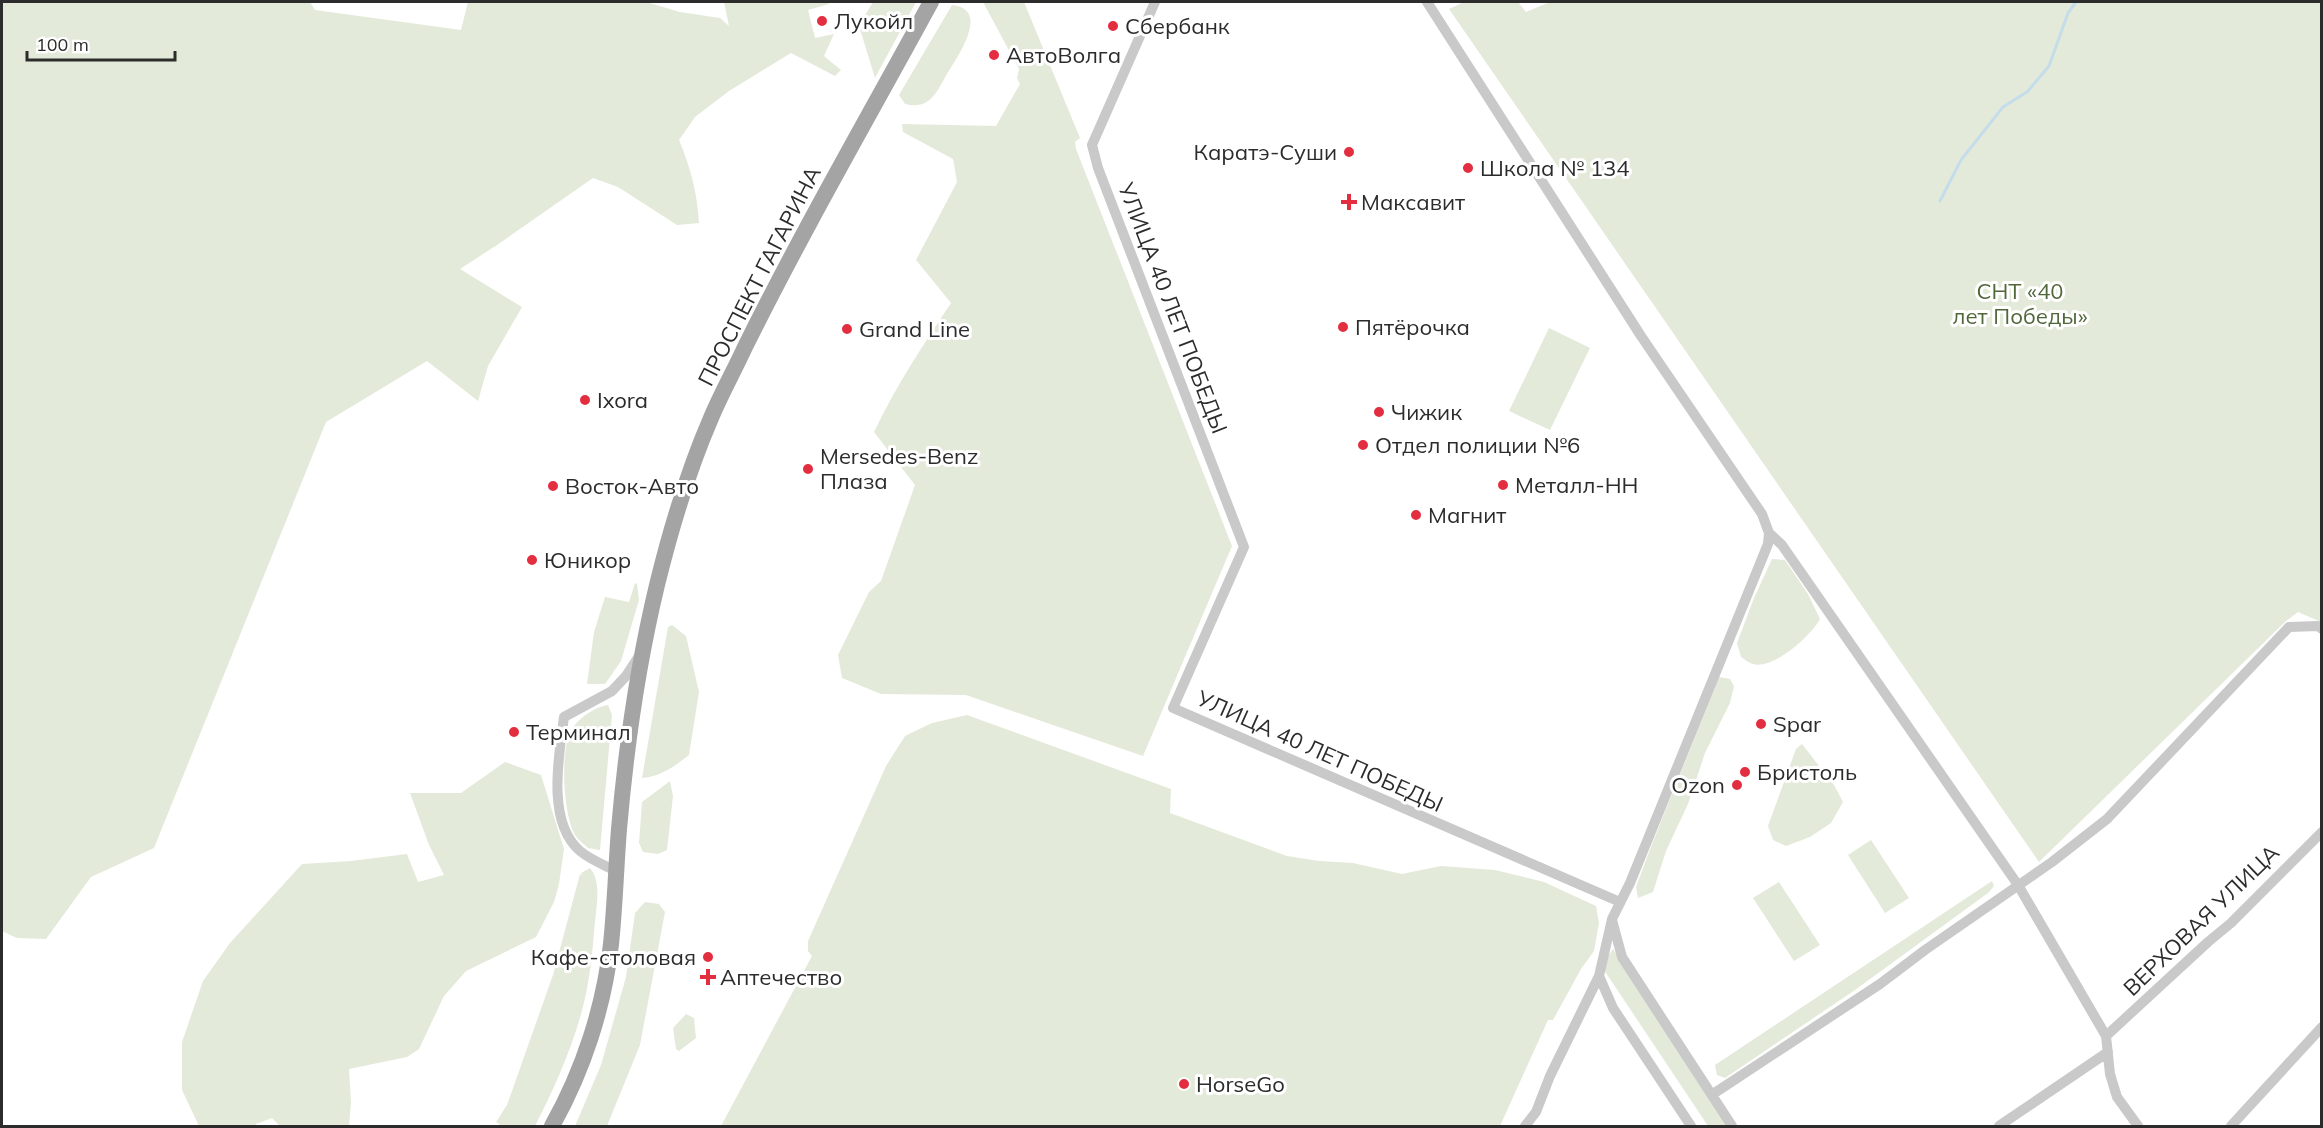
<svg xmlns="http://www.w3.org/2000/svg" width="2323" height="1128" font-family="Mulish,sans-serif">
<rect width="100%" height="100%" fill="#fff"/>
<!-- green -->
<path fill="#e3ead9" d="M 2,2 L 310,2 L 315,10 L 461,30 L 468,2 L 646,2 L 680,12 L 720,18 L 729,26 L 724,2 L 828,2 L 829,4 L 808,10 L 815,38 L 834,34 L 824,56 L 841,70 L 835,76 L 791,53 L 729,91 L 695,117 L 679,140 C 691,169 697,192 699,223 L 677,225 L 618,187 L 593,178 L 497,245 L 460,269 L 522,307 L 488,366 L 478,401 L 427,361 L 326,422 L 154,848 L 91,877 L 46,939 L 17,938 L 2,931 Z
M 873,2 L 916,2 L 875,78 L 860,29 L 861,22 Z
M 983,2 L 1024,2 L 1080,138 L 1075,142 L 1076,149 L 1232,546 L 1143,756 L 966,695 L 881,694 L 842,678 L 838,655 L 869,592 L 881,581 L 915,485 L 874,432 C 896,386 923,345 951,303 L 916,260 L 957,182 L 953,159 L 903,132 L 902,124 L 996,126 L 1020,84 L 1017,78 L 1019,69 Z
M 1464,2 L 1518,2 L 1526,12 L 1550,2 L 2321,2 L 2321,622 L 2298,612 L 2286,621 L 2039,862 L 1449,9 Z
M 952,5 C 992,9 956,59 947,74 C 942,82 936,96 928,101 C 921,106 913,106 905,104 L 899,95 Z
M 1549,328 L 1590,348 L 1550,430 L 1509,411 Z
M 1772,559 L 1785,560 L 1808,594 L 1820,619 C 1811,636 1773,670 1753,664 C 1749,663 1744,659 1741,657 L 1737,643 L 1754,598 Z
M 635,583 L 637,584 L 639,600 L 621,661 L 605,684 L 587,684 L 594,632 L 605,597 L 629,602 Z
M 672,625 L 686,636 L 699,692 L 689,755 C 675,766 660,777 642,778 L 668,627 Z
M 1719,677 L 1730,679 L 1734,686 L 1730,703 L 1705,753 L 1688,804 L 1666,851 L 1653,892 L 1638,898 L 1636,887 L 1652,844 Z
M 608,705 L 612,715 L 600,850 L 588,848 C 584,844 578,840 575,835 C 563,814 560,751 571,730 C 579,718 594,707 608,705 Z
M 967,715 L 1171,789 L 1170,813 L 1287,856 L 1319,861 L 1353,863 L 1402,874 L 1441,866 L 1495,870 L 1544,882 L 1596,906 L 1599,923 L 1594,951 L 1581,969 L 1553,1020 L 1548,1020 L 1500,1126 L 721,1126 L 812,956 L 808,951 L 808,941 L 886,766 L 905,736 L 932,723 Z
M 1802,744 L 1834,785 L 1843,802 L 1831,823 L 1810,837 L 1786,846 L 1773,840 L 1768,826 L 1796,749 Z
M 505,762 L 541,775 L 564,849 L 559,884 L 554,902 L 536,937 L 466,971 L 444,996 L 419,1049 L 407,1057 L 349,1069 L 351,1102 L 349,1126 L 280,1126 L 272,1118 L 256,1124 L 256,1126 L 199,1126 L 182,1090 L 182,1042 L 203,981 L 230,943 L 302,864 L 351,861 L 407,854 L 418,882 L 444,875 L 429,845 L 410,793 L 461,793 Z
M 670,781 L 673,796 L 667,850 L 658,854 L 643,852 L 639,843 L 642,802 Z
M 1871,840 L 1909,898 L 1885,913 L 1848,855 Z
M 590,868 C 601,881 597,904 595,921 C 593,945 591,970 586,994 C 576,1040 556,1085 535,1126 L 502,1126 L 496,1122 L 507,1105 L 553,975 L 580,874 L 583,875 L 581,873 Z
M 1992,881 L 1994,886 L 1988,893 L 1855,990 L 1725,1078 L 1717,1075 L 1715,1065 Z
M 1779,882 L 1820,945 L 1794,961 L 1753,898 Z
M 645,902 L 659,904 L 665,912 L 640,1045 L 607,1126 L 575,1126 L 601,1065 L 626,977 L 635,913 Z
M 1613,949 L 1708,1094 L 1731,1126 L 1708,1126 L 1604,970 L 1608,956 Z
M 686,1014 L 694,1018 L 696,1038 L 679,1051 L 676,1049 L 673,1028 Z"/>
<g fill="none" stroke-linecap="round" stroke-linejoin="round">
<!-- stream -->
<path stroke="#c5ddea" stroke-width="3" d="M 1940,201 L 1961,160 L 2003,107 L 2027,92 L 2049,66 L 2068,13 L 2076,2"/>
<!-- minor -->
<path stroke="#c9c9c9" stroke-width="10" d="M 1155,2 L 1092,145 L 1098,168 L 1244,547 L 1173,708 L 1620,902
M 1427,2 L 1641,336 L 1762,514 L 1769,533 L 1782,545 L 2018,885 L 2106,1036 L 2110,1074 L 2117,1097 L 2138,1126
M 616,871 C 604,865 591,860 580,851 C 546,822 559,755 564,717 L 612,691 L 626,676 L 639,656
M 1612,920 L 1622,957 L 1732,1126
M 1599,976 L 1613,1008 L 1691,1126
M 2106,1036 L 2208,942 L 2231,923 L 2322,832
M 1713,1094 L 1880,984 L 1925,950 L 2052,862 L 2107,819 L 2289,627 L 2318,626 L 2322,629
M 1525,1126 L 1536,1112 L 1550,1076 L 1599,976 L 1612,919 L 1630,883 L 1768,544 L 1769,533
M 1999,1126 L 2108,1052
M 2231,1126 L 2322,1027"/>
<!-- primary -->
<path stroke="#a4a4a4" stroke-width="16" d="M 552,1126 C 583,1071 604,1007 611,944 C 615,906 616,867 619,829 C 626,748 638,664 657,585 C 671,528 688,471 711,418 C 721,394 734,371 745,347 C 803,230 869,116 931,2"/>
</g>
<!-- markers -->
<g fill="#e32e40" stroke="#fff" stroke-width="2">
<circle cx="822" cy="21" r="6"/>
<circle cx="1113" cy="26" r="6"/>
<circle cx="994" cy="55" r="6"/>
<circle cx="1349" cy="152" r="6"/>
<circle cx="1468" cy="168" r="6"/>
<path d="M1346 193h6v6h6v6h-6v6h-6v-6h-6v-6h6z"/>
<circle cx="1343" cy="327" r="6"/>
<circle cx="847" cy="329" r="6"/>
<circle cx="585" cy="400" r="6"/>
<circle cx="1379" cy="412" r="6"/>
<circle cx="1363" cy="445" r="6"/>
<circle cx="808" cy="469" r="6"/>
<circle cx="1503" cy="485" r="6"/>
<circle cx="553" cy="486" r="6"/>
<circle cx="1416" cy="515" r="6"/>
<circle cx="532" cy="560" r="6"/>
<circle cx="1761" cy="724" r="6"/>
<circle cx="514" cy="732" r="6"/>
<circle cx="1745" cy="772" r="6"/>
<circle cx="1737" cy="785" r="6"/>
<circle cx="708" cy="957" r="6"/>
<path d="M705 968h6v6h6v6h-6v6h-6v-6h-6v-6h6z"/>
<circle cx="1184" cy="1084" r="6"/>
</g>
<g text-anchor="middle" stroke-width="6" stroke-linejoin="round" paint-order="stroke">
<!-- poi labels -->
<g font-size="22" fill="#2c2c2c" stroke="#fff" text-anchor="start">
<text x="834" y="29">Лукойл</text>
<text x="1125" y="34">Сбербанк</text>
<text x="1006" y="63">АвтоВолга</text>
<text x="1337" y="160" text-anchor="end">Каратэ-Суши</text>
<text x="1480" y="176">Школа № 134</text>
<text x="1361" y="210">Максавит</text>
<text x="1355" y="335">Пятёрочка</text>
<text x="859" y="337">Grand Line</text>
<text x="597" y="408">Ixora</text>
<text x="1391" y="420">Чижик</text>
<text x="1375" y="453">Отдел полиции №6</text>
<text x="820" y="464">Mersedes-Benz<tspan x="820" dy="25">Плаза</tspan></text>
<text x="1515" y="493">Металл-НН</text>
<text x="565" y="494">Восток-Авто</text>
<text x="1428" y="523">Магнит</text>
<text x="544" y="568">Юникор</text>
<text x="1773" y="732">Spar</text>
<text x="526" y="740">Терминал</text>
<text x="1757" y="780">Бристоль</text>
<text x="1725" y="793" text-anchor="end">Ozon</text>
<text x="696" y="965" text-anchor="end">Кафе-столовая</text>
<text x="720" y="985">Аптечество</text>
<text x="1196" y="1092">HorseGo</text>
</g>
<!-- street labels -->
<g font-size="22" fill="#2c2c2c" stroke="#fff">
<text transform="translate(759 276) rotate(-63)" y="8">ПРОСПЕКТ ГАГАРИНА</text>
<text transform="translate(1173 308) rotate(69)" y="8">УЛИЦА 40 ЛЕТ ПОБЕДЫ</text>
<text transform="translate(1320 751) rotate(24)" y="8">УЛИЦА 40 ЛЕТ ПОБЕДЫ</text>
<text transform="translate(2201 920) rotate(-44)" y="8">ВЕРХОВАЯ УЛИЦА</text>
</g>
<!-- park labels -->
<g font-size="22" fill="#50673a" stroke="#fff">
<text x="2020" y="299">СНТ «40<tspan x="2020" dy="25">лет Победы»</tspan></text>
</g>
</g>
<!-- border -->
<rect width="2323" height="1128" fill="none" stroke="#2c2c2c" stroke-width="6"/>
<!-- scale -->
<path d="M27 51v9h148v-9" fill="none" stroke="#2c2c2c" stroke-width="3"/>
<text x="36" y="51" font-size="18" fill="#2c2c2c" stroke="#ffffff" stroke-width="4.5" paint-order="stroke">100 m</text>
</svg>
